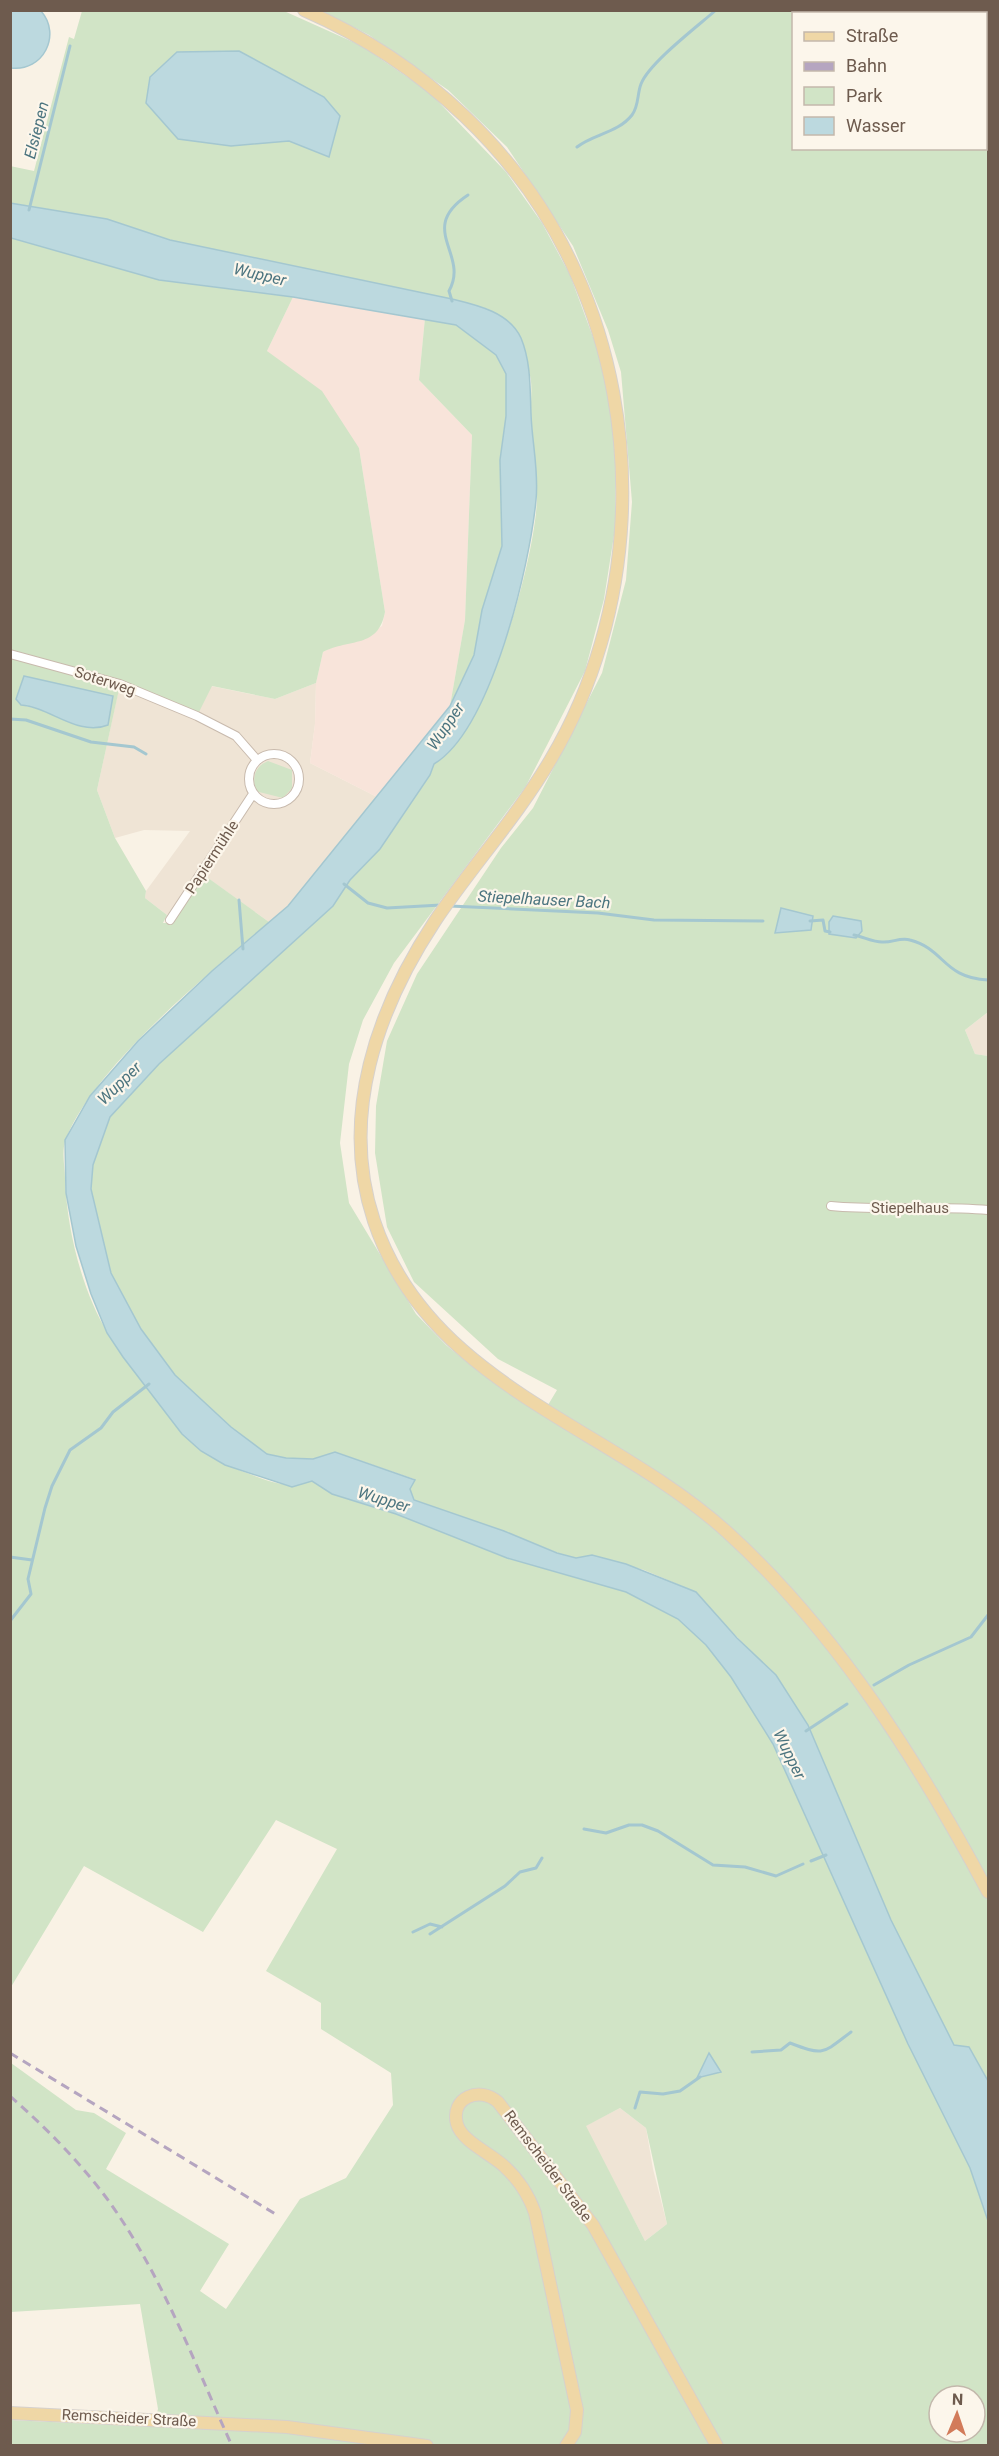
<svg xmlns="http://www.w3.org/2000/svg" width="999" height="2456" font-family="Roboto,sans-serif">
<rect width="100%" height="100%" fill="#f9f2e5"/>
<!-- residential -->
<path fill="#efe4d5" d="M 316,683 L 315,724 L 310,763 L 377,797 L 288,906 L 269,922 L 201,873 L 167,915 L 145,898 L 146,891 L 190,831 L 144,830 L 115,838 L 97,790 L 120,684 L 211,686 L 275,699 Z
M 988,1012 L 988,1056 L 975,1054 L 965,1030 Z
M 620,2108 L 646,2128 L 653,2169 L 667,2224 L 645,2241 L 585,2126 Z"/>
<!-- commercial -->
<path fill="#f8e4da" d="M 293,297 L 425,318 L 419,380 L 472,435 L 465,620 L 450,706 L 377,797 L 310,763 L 315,724 L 316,683 L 323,652 L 337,645 L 358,641 L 382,626 L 385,612 L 359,448 L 267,351 Z"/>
<!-- green -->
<path fill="#d1e4c6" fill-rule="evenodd" d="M 82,11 L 284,11 L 362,46 L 429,92 L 506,172 L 542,223 L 570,275 L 597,348 L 612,413 L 616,468 L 615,529 L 604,599 L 585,671 L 526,786 L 394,963 L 363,1020 L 349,1064 L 340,1143 L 349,1203 L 416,1314 L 446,1345 L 474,1368 L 542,1415 L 557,1390 L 498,1359 L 414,1282 L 387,1227 L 375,1153 L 376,1106 L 387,1041 L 417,974 L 501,848 L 533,808 L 602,673 L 626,580 L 632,502 L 621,372 L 608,330 L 573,246 L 507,147 L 448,90 L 369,35 L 322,11 L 988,11 L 988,1012 L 965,1030 L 975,1054 L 988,1056 L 988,2081 L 969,2048 L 954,2045 L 891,1920 L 808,1725 L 777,1678 L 702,1601 L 696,1592 L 644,1570 L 592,1555 L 576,1558 L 558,1553 L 504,1531 L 414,1500 L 410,1489 L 414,1479 L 335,1452 L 313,1459 L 286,1458 L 267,1454 L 231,1427 L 175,1375 L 141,1329 L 111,1273 L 91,1189 L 93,1165 L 110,1117 L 159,1064 L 333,906 L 350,880 L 380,849 L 430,775 L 434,764 C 487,732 536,558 537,497 C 537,469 532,442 531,415 C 530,401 534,382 528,369 C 519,348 501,328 488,309 L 452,299 L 170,240 L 107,219 L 11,203 L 10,166 L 34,171 L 69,37 L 74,39 ZM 794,14 L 986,14 L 986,148 L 794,148 Z
M 11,238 L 159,280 L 293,297 L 267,351 L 322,391 L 359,448 L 385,612 C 378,649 350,638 323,652 L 316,683 L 275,699 L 212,686 L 197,716 L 120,685 L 97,790 L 115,838 L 146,891 L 145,898 L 167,915 L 163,923 L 171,923 L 204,875 L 269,922 C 210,972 93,1068 66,1139 C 61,1151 65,1167 65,1179 C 67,1230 82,1292 109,1335 C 120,1354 135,1368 147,1386 C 182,1433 189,1451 247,1473 C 271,1482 286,1489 312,1481 L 332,1494 L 396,1514 L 507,1558 L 626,1592 L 678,1619 L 706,1645 L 731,1677 L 773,1744 L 908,2044 L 970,2168 L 988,2221 L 988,2445 L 11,2445 L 11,2420 L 153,2427 L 158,2409 L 140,2304 L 11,2312 L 11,2063 L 76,2110 L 94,2113 L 126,2133 L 106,2169 L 229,2244 L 200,2291 L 226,2309 L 300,2199 L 346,2178 L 393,2105 L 391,2073 L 321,2029 L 321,2003 L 266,1971 L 337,1849 L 276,1820 L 203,1932 L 84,1866 L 11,1987 ZM 24,676 L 47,711 L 21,705 L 16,699 ZM 620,2108 L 646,2128 L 667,2224 L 645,2241 L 586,2126 ZM 939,2396 L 975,2396 L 975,2432 L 939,2432 Z
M 425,318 L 456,325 L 496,355 L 506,374 L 506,416 L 500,460 L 502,546 L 482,610 L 474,655 L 450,706 L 465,620 L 472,435 L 419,380 Z
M 268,761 L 292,770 L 292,788 L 283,798 L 255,791 C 253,777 254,767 268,761 Z"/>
<!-- water -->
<path fill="#bcd9df" stroke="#a4c7d0" stroke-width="1.5" d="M 11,10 L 41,11 C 62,35 43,72 11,68 Z
M 239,51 L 324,97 L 340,116 L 329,157 L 289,141 L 231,146 L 178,139 L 146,103 L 150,77 L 177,52 Z
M 10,203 L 107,219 L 170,240 L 452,299 C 477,305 509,312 521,338 C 531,362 530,389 531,414 C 532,443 539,471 536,500 C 530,564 492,729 434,764 L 430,775 L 380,849 L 350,880 L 333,906 L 159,1064 L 110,1117 L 93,1165 L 91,1189 L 111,1273 L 141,1329 L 175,1375 L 231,1427 L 267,1454 L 286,1458 L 313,1459 L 335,1452 L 415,1480 L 410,1489 L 414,1500 L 504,1531 L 557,1553 L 576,1558 L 592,1555 L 626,1564 L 696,1592 L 737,1638 L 776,1675 L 808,1725 L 891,1920 L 954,2045 L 969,2047 L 988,2081 L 988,2221 L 970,2168 L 908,2044 L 773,1744 L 731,1677 L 706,1645 L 678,1619 L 626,1592 L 507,1558 L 396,1514 L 332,1494 L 312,1481 L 292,1487 L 225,1465 L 201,1451 L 182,1434 L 123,1357 L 107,1333 L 91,1294 L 76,1246 L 66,1193 L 65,1140 L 90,1096 L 138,1041 L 212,971 L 288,906 L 450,706 L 474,655 L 482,610 L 502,546 L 500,460 L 506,416 L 506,374 L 496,355 L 456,325 L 293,297 L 159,280 L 11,238 Z
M 24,676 L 113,696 L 108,725 C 78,737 50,707 21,705 L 16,699 Z
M 781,908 L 813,916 L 811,930 L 775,933 Z
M 833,916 L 861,921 L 862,931 L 856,938 L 829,934 L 829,922 Z
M 709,2053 L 721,2072 L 697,2078 Z"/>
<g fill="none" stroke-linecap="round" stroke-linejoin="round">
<!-- stream -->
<path stroke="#a4c7d0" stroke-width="3" d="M 577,147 C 593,134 618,133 632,115 C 639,106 637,94 641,84 C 649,63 698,26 716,10
M 29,210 L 70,46
M 452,301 L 449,291 C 470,254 416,229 468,195
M 10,719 L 26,720 L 91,742 L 134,747 L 146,754
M 344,884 L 368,903 L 387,908 L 441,905
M 239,900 L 243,949
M 450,906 L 598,913 L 654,920 L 763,921
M 810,921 L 823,920 L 825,931 L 830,932
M 854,935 C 864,937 873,942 882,942 C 892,943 900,937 910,940 C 945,949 943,978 988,980
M 10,1557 L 32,1560
M 10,1621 L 31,1594 L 28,1579 L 45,1508 L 52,1486 L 70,1450 L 101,1428 L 113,1412 L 149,1384
M 874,1685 L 909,1665 L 971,1637 L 988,1615
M 806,1731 L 847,1704
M 584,1829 L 606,1833 L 629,1825 L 642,1825 L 658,1831 L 713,1865 L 745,1867 L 776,1876 L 803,1864
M 811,1861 L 826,1855
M 413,1932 L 430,1924 L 442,1927
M 430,1934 L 505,1886 L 520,1872 L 536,1868 L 542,1858
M 752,2052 L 781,2050 L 790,2043 C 824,2056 822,2054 851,2032
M 635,2108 L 640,2092 L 663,2094 L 680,2091 L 700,2077"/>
<!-- minor casing -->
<g stroke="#c8baad" stroke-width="10">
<path id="minor" d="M 10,654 L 120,684 L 197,716 L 236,736 L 257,760
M249 779a25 25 0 1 1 50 0a25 25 0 1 1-50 0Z
M 170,920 L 253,794
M 831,1206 C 883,1211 935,1205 988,1210"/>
</g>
<!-- primary casing -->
<g stroke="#d6d1cd" stroke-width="14">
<path id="primary" d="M 304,10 C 423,62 523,154 576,273 C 645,426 637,614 551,759 C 517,817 472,866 435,921 C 377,1009 339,1116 374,1221 C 429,1386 609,1425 727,1532 C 837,1632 919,1763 988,1892
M 10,2413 L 287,2427 L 427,2446
M 566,2446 L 575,2432 L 577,2410 L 535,2213 C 529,2196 519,2180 505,2167 C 492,2154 462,2142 457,2124 C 450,2097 480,2086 498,2102 L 593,2225 L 717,2446"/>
</g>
<!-- minor -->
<use href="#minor" stroke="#fff" stroke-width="8"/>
<!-- primary -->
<use href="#primary" stroke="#efd7a6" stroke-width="12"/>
<!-- rail -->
<path stroke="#b5a5c0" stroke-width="3" stroke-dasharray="9 6" stroke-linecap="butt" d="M 10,2053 L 277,2215
M 10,2096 C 45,2127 77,2159 105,2196 C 160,2270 194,2362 232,2446"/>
</g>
<g text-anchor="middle" stroke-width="4.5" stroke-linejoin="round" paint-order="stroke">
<!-- street labels -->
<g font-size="15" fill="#6e5b4e" stroke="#fcf6eb">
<text transform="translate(105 681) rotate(18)" y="5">Soterweg</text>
<text transform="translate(212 857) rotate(-57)" y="5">Papiermühle</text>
<text x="910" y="1213">Stiepelhaus</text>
<text transform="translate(548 2166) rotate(53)" y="5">Remscheider Straße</text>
<text transform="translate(129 2418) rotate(3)" y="5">Remscheider Straße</text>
</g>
<!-- water labels -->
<g font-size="16" font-style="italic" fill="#4b747f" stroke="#fcf6eb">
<text transform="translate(36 130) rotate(-76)" y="6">Elsiepen</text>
<text transform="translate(260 274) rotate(13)" y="6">Wupper</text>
<text transform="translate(445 726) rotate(-56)" y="6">Wupper</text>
<text transform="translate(544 899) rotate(3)" y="6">Stiepelhauser Bach</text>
<text transform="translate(119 1083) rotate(-44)" y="6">Wupper</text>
<text transform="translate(384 1499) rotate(17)" y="6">Wupper</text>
<text transform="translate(790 1754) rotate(64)" y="6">Wupper</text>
</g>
</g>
<!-- border -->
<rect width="999" height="2456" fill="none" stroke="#6e5b4e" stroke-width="24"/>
<!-- legend -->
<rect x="792" y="12" width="195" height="138" fill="#fcf6eb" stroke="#c3b8ac" stroke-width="1.5"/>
<rect x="804" y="32" width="30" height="9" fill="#efd7a6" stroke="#c3b8ac" stroke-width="1.5"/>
<text x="846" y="42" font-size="18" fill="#6e5b4e">Straße</text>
<rect x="804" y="62" width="30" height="9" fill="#b5a5c0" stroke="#c3b8ac" stroke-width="1.5"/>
<text x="846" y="72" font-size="18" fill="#6e5b4e">Bahn</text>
<rect x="804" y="87" width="30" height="18" fill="#d1e4c6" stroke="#c3b8ac" stroke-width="1.5"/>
<text x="846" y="102" font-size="18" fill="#6e5b4e">Park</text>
<rect x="804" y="117" width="30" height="18" fill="#bcd9df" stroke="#c3b8ac" stroke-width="1.5"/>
<text x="846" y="132" font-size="18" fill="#6e5b4e">Wasser</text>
<!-- north arrow -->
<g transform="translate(957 2414) rotate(2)"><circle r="28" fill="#fcf6eb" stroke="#c3b8ac" stroke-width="1.5"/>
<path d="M0-4.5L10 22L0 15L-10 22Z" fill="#d27b5a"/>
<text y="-9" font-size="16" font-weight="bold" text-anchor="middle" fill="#6e5b4e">N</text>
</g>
</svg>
